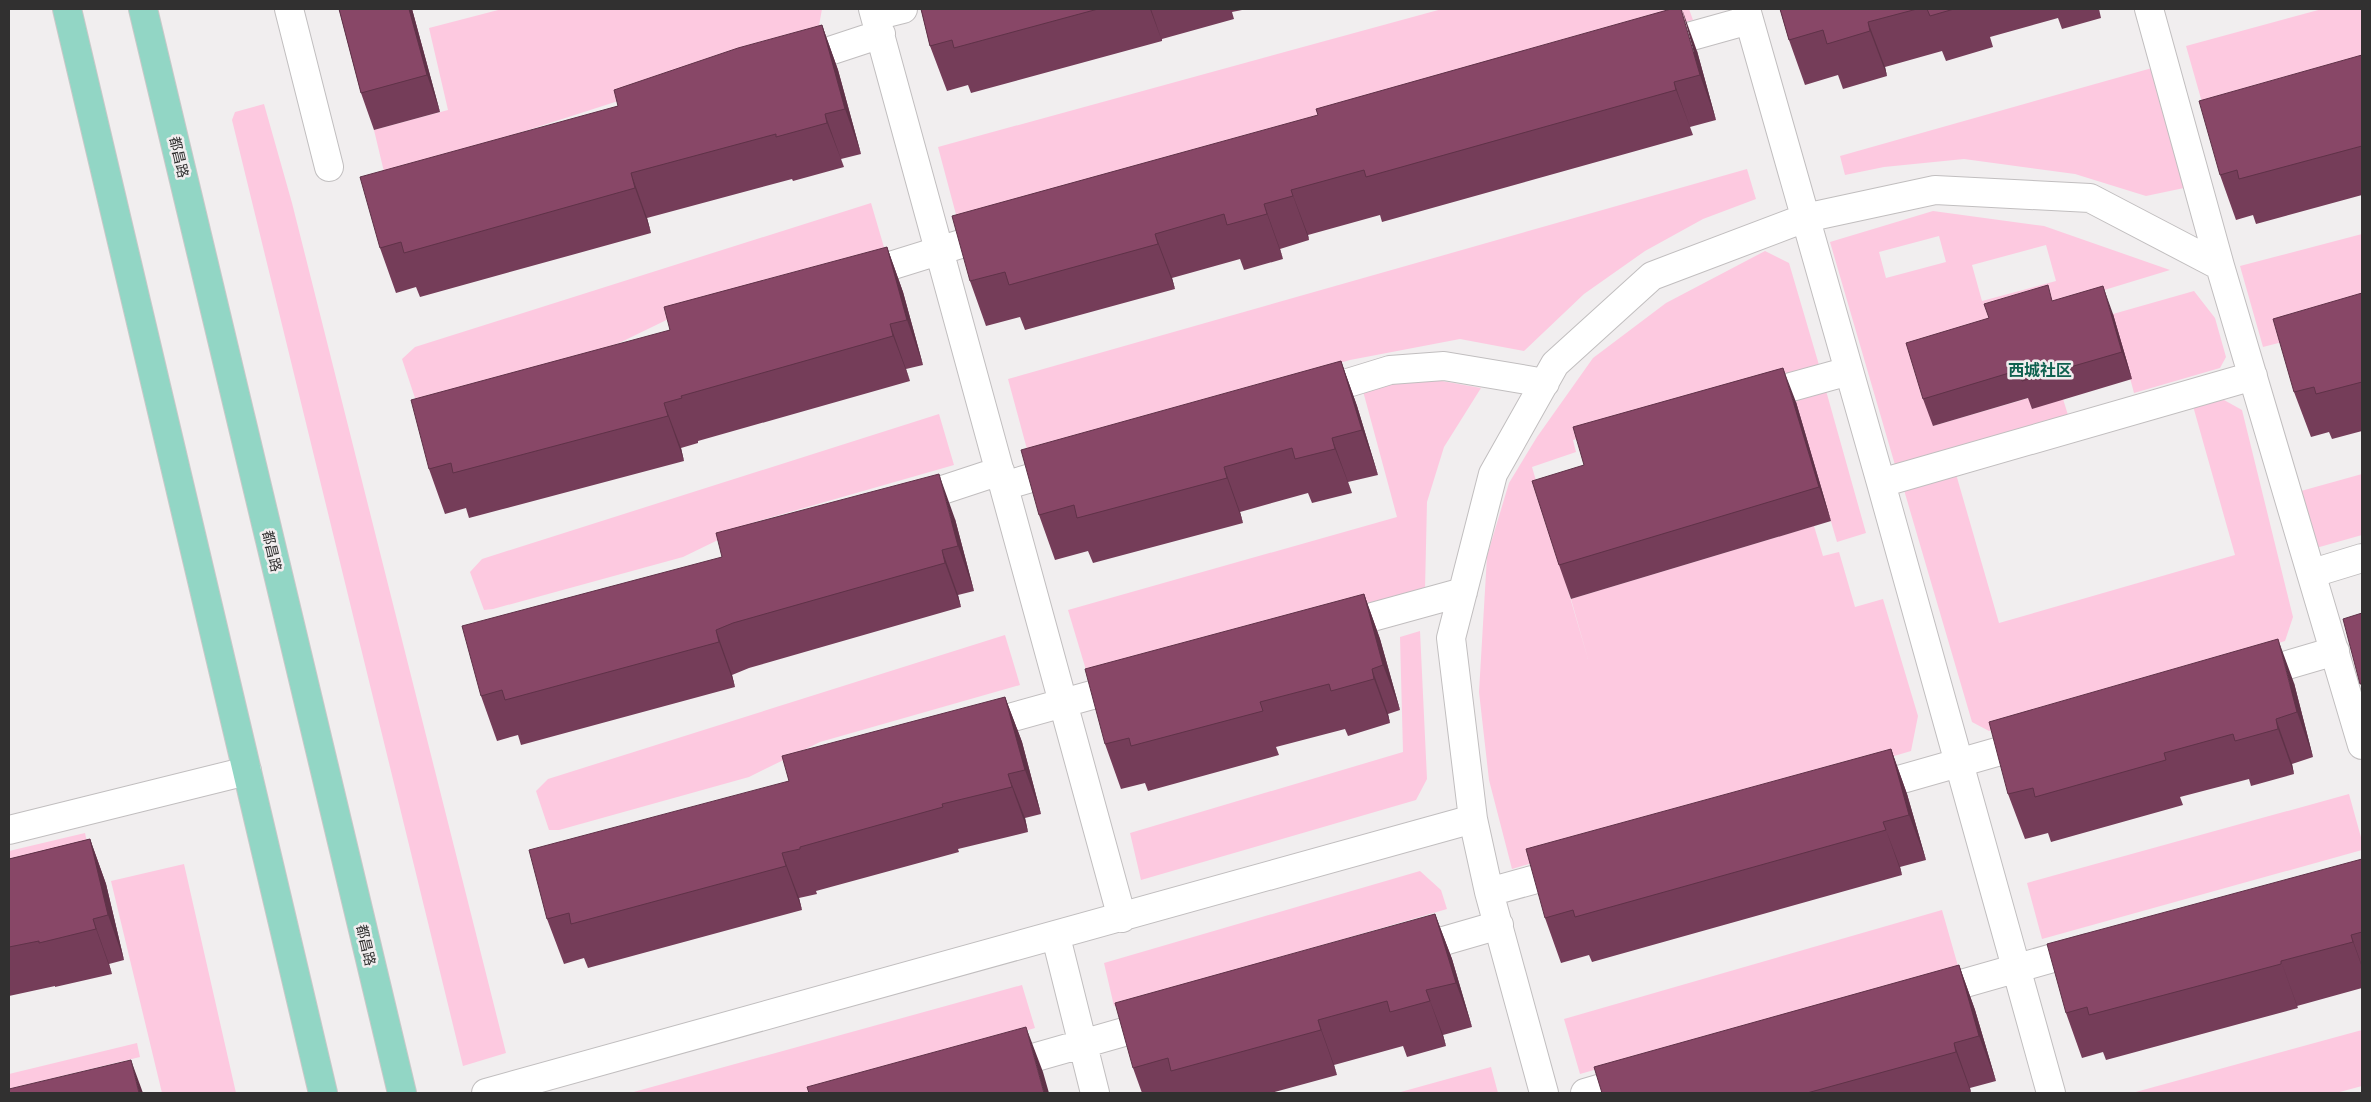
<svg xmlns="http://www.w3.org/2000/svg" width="2371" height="1102" font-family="'PT Sans','Noto Sans SC',sans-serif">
<rect width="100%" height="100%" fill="#f1eeef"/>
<!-- green -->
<path fill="#fdc9e0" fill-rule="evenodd" d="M 502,9 L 822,9 L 817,37 L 385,176 L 374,130 L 448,110 L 429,28 Z
M 1442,9 L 1689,9 L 1693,20 L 958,222 L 938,147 Z
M 2322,9 L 2362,9 L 2362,84 L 2209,127 L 2186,46 Z
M 2152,68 L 2184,188 L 2146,196 L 2075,174 L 1964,159 L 1884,167 L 1845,175 L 1840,156 Z
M 264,104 L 292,203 L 506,1053 L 463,1066 L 232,120 L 235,112 Z
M 1747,169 L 1756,199 L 1703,219 L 1645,251 L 1584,294 L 1524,351 L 1460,339 L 1350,360 L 1028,453 L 1008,379 Z
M 871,203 L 886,254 L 687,310 L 615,345 L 425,398 L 415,398 L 402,359 L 415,347 Z
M 1933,211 L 2044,226 L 2170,270 L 2055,305 L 1933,426 L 2029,398 L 2063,399 L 2068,415 L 1895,465 L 1830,242 ZM 1939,236 L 1946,262 L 1886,278 L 1879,252 ZM 2046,245 L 2056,281 L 1982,301 L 1972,265 Z
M 2362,234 L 2362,321 L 2263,347 L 2240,266 Z
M 1765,251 L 1789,263 L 1819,365 L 1573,440 L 1576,452 L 1532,467 L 1588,659 L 1571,599 L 1814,526 L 1823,556 L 1839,552 L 1855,607 L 1883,599 L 1918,716 L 1911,751 L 1512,869 L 1489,780 L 1479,692 L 1487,556 L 1509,483 L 1537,437 L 1593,358 L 1666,303 Z
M 2194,291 L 2215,318 L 2226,357 L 2220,368 L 2134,393 L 2113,314 Z
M 1404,380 L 1442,381 L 1481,388 L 1444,447 L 1427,502 L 1425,590 L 1089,680 L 1068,610 L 1397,517 L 1363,391 Z
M 1825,387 L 1866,533 L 1837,542 L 1794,396 Z
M 2224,400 L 2242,410 L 2293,617 L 2285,641 L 1989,731 L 1972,722 L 1904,490 L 1956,474 L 1999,623 L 2235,555 L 2193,406 Z
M 939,414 L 954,465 L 755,522 L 683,557 L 493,609 L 484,610 L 470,572 L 482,559 Z
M 2362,474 L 2362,535 L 2316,548 L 2301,491 Z
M 1420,631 L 1427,779 L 1416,800 L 1141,880 L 1130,833 L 1403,752 L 1400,637 Z
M 1005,635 L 1020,685 L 820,742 L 749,777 L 559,830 L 549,830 L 536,791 L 548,779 Z
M 2349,794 L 2362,841 L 2362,850 L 2042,939 L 2027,883 Z
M 85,833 L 88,847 L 9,866 L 9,851 Z
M 184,864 L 236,1093 L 162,1093 L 111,881 Z
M 1420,871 L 1441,890 L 1447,909 L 1114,1006 L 1104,963 Z
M 1942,910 L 1958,966 L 1580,1074 L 1564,1019 Z
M 1022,985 L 1035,1028 L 820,1093 L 630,1093 Z
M 2362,1030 L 2362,1086 L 2336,1093 L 2132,1093 Z
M 137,1043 L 140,1057 L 9,1089 L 9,1074 Z
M 1491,1067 L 1498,1093 L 1397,1093 Z"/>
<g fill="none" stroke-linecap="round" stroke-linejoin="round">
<!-- minor casing -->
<g stroke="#c1bebf" stroke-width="30">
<path id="minor" d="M 289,9 L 329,167
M 873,9 L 1122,918
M 1746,9 L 1881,483 L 2051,1093
M 2149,9 L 2220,266 L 2362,745
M 875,16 L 903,9
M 1656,46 L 1749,20
M 796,62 L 881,34
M 858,276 L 996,233
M 1312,394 L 1390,370 L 1444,366 L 1545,383
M 1755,397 L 1849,371
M 1881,483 L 2253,376
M 1004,486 L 1065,468
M 909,501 L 1000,471
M 2313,573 L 2362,558
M 1336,627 L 1463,592
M 2253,675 L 2335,651
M 977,727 L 1128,685
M 1867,789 L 2032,742
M 9,830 L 247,771
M 1489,892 L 1569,870
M 1056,937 L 1095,1093
M 1409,951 L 1499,925
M 1930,993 L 2088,948
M 1001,1067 L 1159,1022
M 486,1093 L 1473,819
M 1544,1093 L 1489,892 L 1473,819 L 1451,638 L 1493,474 L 1555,364 L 1652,276 L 1805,218 L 1935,190 L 2090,198 L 2220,266
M 1585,1093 L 1636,1078"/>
</g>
<!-- major casing -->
<g stroke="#c9c9c9" stroke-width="30">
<path id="major" d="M 67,9 L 323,1093
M 143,9 L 402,1093"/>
</g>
<!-- minor -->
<use href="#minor" stroke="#fff" stroke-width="28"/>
<!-- major -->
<use href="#major" stroke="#92d6c5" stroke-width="28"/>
</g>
<!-- wall -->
<path fill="#753d59" d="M 339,9 L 412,9 L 440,112 L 374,130 L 361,93 Z
M 921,9 L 1247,9 L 1232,12 L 1234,19 L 1162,39 L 1162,41 L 971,93 L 968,85 L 947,91 L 930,46 Z
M 1780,9 L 2099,9 L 2101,18 L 2062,29 L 2058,18 L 1990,37 L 1993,47 L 1946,61 L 1942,51 L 1885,67 L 1887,76 L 1843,89 L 1838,75 L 1805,85 L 1789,40 Z
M 822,25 L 838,70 L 861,154 L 841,159 L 844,167 L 793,181 L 792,179 L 647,218 L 651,233 L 420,297 L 416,287 L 396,293 L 380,248 L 618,106 Z
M 1697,51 L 1716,120 L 1690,127 L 1693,135 L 1382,222 L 1380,215 L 1308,235 L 1309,240 L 1280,249 L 1283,259 L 1244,270 L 1240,259 L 1172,278 L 1175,289 L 1025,330 L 1020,317 L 986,326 L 970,281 Z
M 2362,55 L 2362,195 L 2256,224 L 2253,215 L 2236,220 L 2220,175 Z
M 887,247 L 903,292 L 923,365 L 906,369 L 910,381 L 698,441 L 698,443 L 681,448 L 684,461 L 469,518 L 466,508 L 445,514 L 429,469 L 670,330 Z
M 2362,293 L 2362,431 L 2332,439 L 2329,432 L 2311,437 L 2294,392 Z
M 2054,301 L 2113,314 L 2132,379 L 2032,409 L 2028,398 L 1933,426 L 1923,399 Z
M 1341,361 L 1357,406 L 1378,475 L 1348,482 L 1352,493 L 1312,503 L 1308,493 L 1240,512 L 1243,523 L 1093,563 L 1088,551 L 1055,560 L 1039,515 Z
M 1796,402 L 1831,521 L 1571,599 L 1559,565 Z
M 955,519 L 974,591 L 958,595 L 961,607 L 749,668 L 732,675 L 735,687 L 521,745 L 518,735 L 497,741 L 481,696 Z
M 1364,594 L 1380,639 L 1400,710 L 1388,714 L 1390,723 L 1348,736 L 1345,729 L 1276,747 L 1279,755 L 1148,791 L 1145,783 L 1121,789 L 1105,744 Z
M 2294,683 L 2313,757 L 2292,764 L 2294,774 L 2251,786 L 2249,779 L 2180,797 L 2183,805 L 2051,842 L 2048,833 L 2025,839 L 2008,794 Z
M 1005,697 L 1022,742 L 1041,814 L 1025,818 L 1028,832 L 958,849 L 959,852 L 816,891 L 817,894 L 799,898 L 802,910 L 588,968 L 584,958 L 564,964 L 547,919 L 789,781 Z
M 1891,749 L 1907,794 L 1926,860 L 1900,867 L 1902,875 L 1592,962 L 1589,955 L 1561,963 L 1545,918 Z
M 90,839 L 106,884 L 124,960 L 109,964 L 112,974 L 55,987 L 55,986 L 9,996 L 9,859 Z
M 2362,859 L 2362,988 L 2297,1006 L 2298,1008 L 2106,1060 L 2103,1052 L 2082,1058 L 2066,1013 Z
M 1435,914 L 1452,959 L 1472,1027 L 1443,1035 L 1446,1046 L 1407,1057 L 1403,1046 L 1334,1065 L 1337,1075 L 1271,1093 L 1142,1093 L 1133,1068 Z
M 1959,965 L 1975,1010 L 1996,1081 L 1970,1088 L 1971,1093 L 1602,1093 Z"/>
<!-- shaded-wall -->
<path fill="#5f3248" d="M 409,9 L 412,9 L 440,112 L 427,75 Z
M 1150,9 L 1151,9 L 1162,41 Z
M 1682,9 L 1697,51 L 1716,120 L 1700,75 Z
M 1868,22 L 1885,67 L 1887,76 L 1870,31 Z
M 822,25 L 838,70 L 861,154 L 845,109 Z
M 1674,82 L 1690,127 L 1693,135 L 1676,90 Z
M 825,114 L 841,159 L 844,167 L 827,123 Z
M 631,173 L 647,218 L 651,233 L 635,188 Z
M 1291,190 L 1308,235 L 1309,240 L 1293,196 Z
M 1264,204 L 1280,249 L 1283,259 L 1267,214 Z
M 1155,234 L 1172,278 L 1175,289 L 1158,244 Z
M 887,247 L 903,292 L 923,365 L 907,320 Z
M 2103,286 L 2113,314 L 2132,379 L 2122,352 Z
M 890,324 L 906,369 L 910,381 L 893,336 Z
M 1341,361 L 1357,406 L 1378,475 L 1362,430 Z
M 1783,368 L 1796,402 L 1831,521 L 1819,487 Z
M 664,403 L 681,448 L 684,461 L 668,416 Z
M 1332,438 L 1352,493 L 1335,449 Z
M 1224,467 L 1240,512 L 1243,523 L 1227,478 Z
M 939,474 L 955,519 L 974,591 L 958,546 Z
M 942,550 L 958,595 L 961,607 L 945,563 Z
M 1364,594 L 1380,639 L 1400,710 L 1383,665 Z
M 716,630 L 732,675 L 735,687 L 719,642 Z
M 2278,639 L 2294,683 L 2313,757 L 2297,712 Z
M 1372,669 L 1388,714 L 1390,723 L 1374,679 Z
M 1005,697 L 1022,742 L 1041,814 L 1025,770 Z
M 2276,719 L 2292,764 L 2294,774 L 2278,729 Z
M 1891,749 L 1907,794 L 1926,860 L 1909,815 Z
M 1008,774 L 1025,818 L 1028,832 L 1012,787 Z
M 1883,822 L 1900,867 L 1902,875 L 1886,830 Z
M 90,839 L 106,884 L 124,960 L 108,915 Z
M 782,853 L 799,898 L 802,910 L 786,866 Z
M 1435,914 L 1452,959 L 1472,1027 L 1456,983 Z
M 93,919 L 109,964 L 112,974 L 96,929 Z
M 2351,935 L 2362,966 L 2362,967 L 2353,942 Z
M 2281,961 L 2297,1006 L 2298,1008 Z
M 1959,965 L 1975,1010 L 1996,1081 L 1979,1036 Z
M 1426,990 L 1443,1035 L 1446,1046 L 1430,1001 Z
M 1318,1020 L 1334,1065 L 1337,1075 L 1321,1030 Z
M 1026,1027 L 1043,1072 L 1049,1093 L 1044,1093 Z
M 1954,1043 L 1970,1088 L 1971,1093 L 1956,1052 Z
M 131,1060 L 143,1093 L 139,1093 Z"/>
<!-- building -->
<path fill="#884767" stroke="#5f3248" d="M 339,9 L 409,9 L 427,75 L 361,93 Z
M 921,9 L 1098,9 L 954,48 L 952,40 L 930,46 Z
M 1671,9 L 1681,9 L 1700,75 L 1674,82 L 1676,90 L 1366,177 L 1364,170 L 1291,190 L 1293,196 L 1264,204 L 1267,214 L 1227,225 L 1224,214 L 1155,234 L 1158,244 L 1009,285 L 1005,272 L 970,281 L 952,216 L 1318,115 L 1316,109 Z
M 1780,9 L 1917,9 L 1868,22 L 1870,31 L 1827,44 L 1823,30 L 1789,40 Z
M 1927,9 L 1954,9 L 1930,16 Z
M 822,25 L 845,109 L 825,114 L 827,123 L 776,137 L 776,134 L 631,173 L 635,188 L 404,253 L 401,242 L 380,248 L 360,177 L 618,106 L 614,90 L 738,48 Z
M 2362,55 L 2362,146 L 2239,179 L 2237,170 L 2220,175 L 2199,101 Z
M 887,247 L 907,320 L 890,324 L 893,336 L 681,396 L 682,398 L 664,403 L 668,416 L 453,473 L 451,463 L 429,469 L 411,400 L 670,330 L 664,307 Z
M 2048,285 L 2052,301 L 2103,286 L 2122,352 L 2022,381 L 2019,370 L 1923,399 L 1906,343 L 1989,318 L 1984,304 Z
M 2362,293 L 2362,382 L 2316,394 L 2314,387 L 2294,392 L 2273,319 Z
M 1341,361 L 1362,430 L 1332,438 L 1335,449 L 1295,459 L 1292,448 L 1224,467 L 1227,478 L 1077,518 L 1074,505 L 1039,515 L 1021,450 Z
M 1783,368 L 1819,487 L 1559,565 L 1532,481 L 1584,465 L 1573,427 Z
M 939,474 L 958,546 L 942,550 L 945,563 L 733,623 L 716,630 L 719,642 L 505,700 L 502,690 L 481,696 L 462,626 L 722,557 L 716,533 Z
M 1364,594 L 1383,665 L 1372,669 L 1374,679 L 1331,691 L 1329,684 L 1260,702 L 1263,711 L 1131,746 L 1129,738 L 1105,744 L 1085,669 Z
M 2362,613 L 2362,684 L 2360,684 L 2343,619 Z
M 2278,639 L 2297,712 L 2276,719 L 2278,729 L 2235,741 L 2233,734 L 2164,753 L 2166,760 L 2035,797 L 2033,788 L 2008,794 L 1989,722 Z
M 1005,697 L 1025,770 L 1008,774 L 1012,787 L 942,804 L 943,807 L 800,847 L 800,849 L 782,853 L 786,866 L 571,924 L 569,913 L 547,919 L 529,850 L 789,781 L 782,756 Z
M 1891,749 L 1909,815 L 1883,822 L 1886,830 L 1575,917 L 1573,910 L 1545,918 L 1526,849 Z
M 90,839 L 108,915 L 93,919 L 96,929 L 39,943 L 39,941 L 9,947 L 9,859 Z
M 2362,859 L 2362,932 L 2351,935 L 2353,942 L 2281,961 L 2281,964 L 2089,1015 L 2087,1007 L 2066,1013 L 2047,944 Z
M 1435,914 L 1456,983 L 1426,990 L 1430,1001 L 1390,1012 L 1387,1001 L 1318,1020 L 1321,1030 L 1171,1071 L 1168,1058 L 1133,1068 L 1115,1003 Z
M 1959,965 L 1979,1036 L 1954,1043 L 1956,1052 L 1807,1093 L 1602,1093 L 1594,1067 Z
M 1026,1027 L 1044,1093 L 809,1093 L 807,1087 Z
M 131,1060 L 139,1093 L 9,1093 L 9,1089 Z"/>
<g text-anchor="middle" stroke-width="5" stroke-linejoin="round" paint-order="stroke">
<!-- street labels -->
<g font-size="14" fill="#313030" stroke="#f1eeef">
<text transform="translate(179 157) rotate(77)" y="5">都昌路</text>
<text transform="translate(272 551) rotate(77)" y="5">都昌路</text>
<text transform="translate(366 945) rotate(77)" y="5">都昌路</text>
</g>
<!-- quarter labels -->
<g font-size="16" font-weight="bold" fill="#0e614f" stroke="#f1eeef">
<text x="2040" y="376">西城社区</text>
</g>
</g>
<!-- border -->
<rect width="2371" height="1102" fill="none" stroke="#313030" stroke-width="20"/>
</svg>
